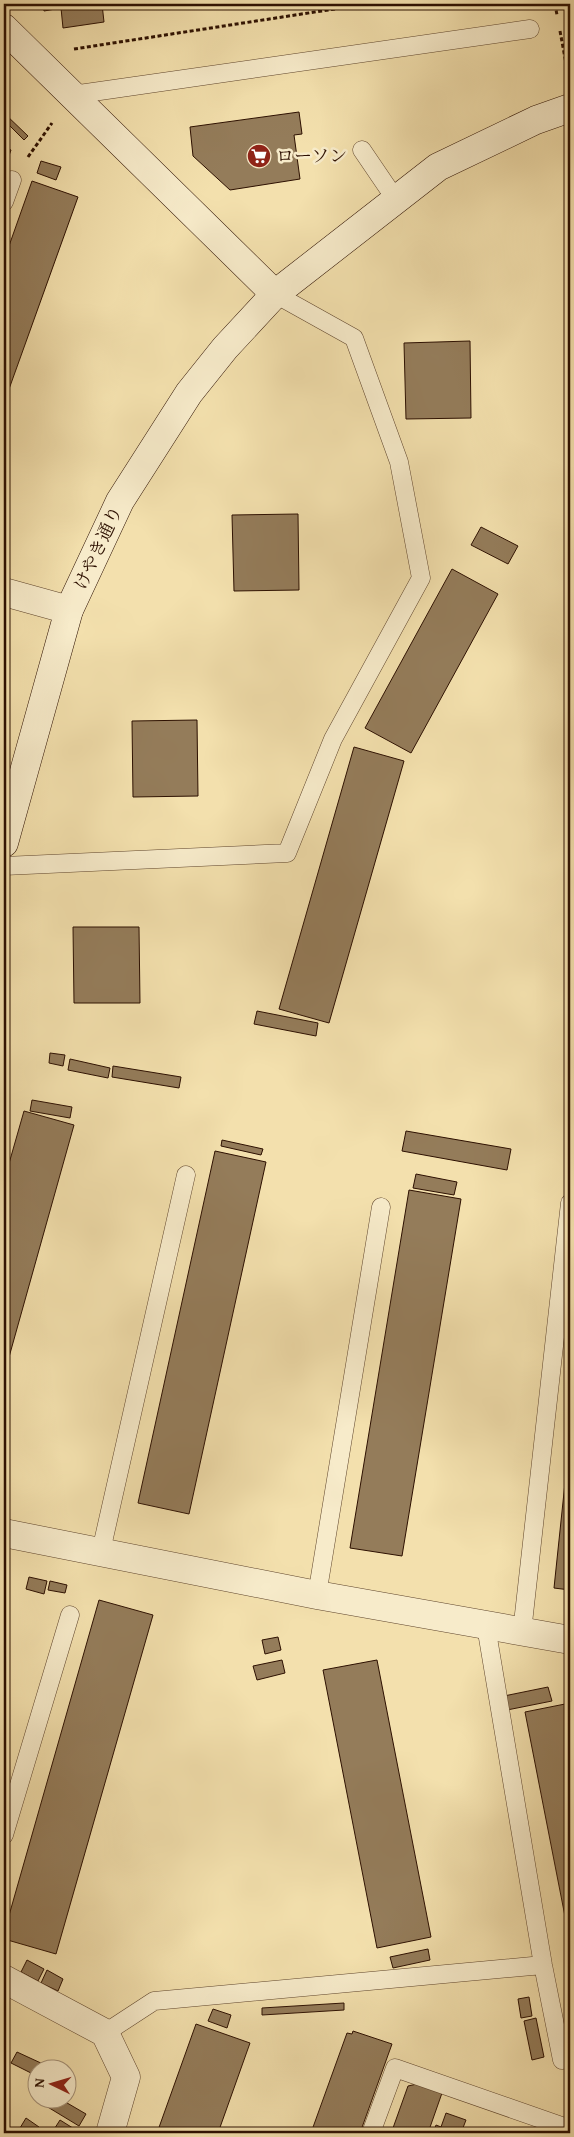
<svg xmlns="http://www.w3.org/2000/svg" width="574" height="2137" font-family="'Gentium Book Plus','Noto Serif JP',serif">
<rect width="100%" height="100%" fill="#f3e0ad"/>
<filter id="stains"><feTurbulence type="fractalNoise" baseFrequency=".004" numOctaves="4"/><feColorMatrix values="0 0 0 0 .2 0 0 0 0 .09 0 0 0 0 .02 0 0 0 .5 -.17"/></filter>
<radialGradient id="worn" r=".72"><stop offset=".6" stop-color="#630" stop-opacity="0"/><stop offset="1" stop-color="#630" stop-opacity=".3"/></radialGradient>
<!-- building -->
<path fill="#947c5a" stroke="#2d1001" d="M 43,4 L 102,4 L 104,22 L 63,28 L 61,8 L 44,11 Z
M 299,112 L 302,134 L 294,135 L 300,179 L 230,190 L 193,156 L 190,127 Z
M 4,113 L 28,136 L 24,140 L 4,120 Z
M 4,147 L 11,150 L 6,164 L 4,164 Z
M 41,161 L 61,167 L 56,180 L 37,173 Z
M 32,181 L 78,197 L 4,403 L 4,260 Z
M 470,341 L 471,418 L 406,419 L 404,343 Z
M 298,514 L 299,590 L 234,591 L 232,515 Z
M 481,527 L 518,546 L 508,564 L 471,545 Z
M 452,569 L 498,594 L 411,753 L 365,728 Z
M 197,720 L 198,796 L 133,797 L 132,721 Z
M 354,747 L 404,761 L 329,1023 L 279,1009 Z
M 73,927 L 139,927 L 140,1003 L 74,1003 Z
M 257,1011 L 318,1023 L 316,1036 L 254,1024 Z
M 50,1053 L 65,1055 L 63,1066 L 49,1063 Z
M 70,1059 L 110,1068 L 108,1078 L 68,1070 Z
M 113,1066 L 181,1077 L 179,1088 L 112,1077 Z
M 32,1100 L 72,1107 L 70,1118 L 30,1111 Z
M 24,1111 L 74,1125 L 4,1375 L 4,1181 Z
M 406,1131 L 511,1149 L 507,1170 L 402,1151 Z
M 222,1140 L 263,1149 L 261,1155 L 221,1146 Z
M 215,1151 L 266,1162 L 189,1514 L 138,1503 Z
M 416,1174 L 457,1182 L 454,1195 L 413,1188 Z
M 409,1190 L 461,1199 L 402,1556 L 350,1548 Z
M 570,1435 L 570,1590 L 554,1588 Z
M 29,1577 L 47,1581 L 44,1594 L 26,1589 Z
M 50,1581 L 67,1585 L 65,1593 L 48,1590 Z
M 99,1600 L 153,1615 L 56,1954 L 4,1939 L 4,1933 Z
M 278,1637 L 281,1650 L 265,1654 L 262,1640 Z
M 282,1660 L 285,1673 L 257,1680 L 253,1666 Z
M 377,1660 L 431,1937 L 377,1948 L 323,1670 Z
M 548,1687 L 552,1701 L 507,1710 L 504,1696 Z
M 570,1703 L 570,1942 L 525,1712 Z
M 428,1949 L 430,1960 L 393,1968 L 390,1957 Z
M 27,1960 L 44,1969 L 38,1981 L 21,1972 Z
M 47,1970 L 63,1979 L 58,1991 L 41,1983 Z
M 529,1997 L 532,2016 L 521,2018 L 518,1999 Z
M 344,2003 L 344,2010 L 262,2015 L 262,2008 Z
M 213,2009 L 231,2015 L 227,2028 L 208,2021 Z
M 536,2018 L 544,2057 L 532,2060 L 524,2021 Z
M 196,2024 L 250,2043 L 218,2133 L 157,2133 Z
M 353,2031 L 392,2044 L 360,2133 L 322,2133 L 312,2130 L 347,2033 L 352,2034 Z
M 17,2052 L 43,2064 L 41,2070 L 38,2070 L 37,2076 L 11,2063 Z
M 417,2084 L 442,2093 L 428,2133 L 407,2133 L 393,2128 L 408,2086 Z
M 50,2100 L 62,2100 L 86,2114 L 79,2126 L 46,2106 Z
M 446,2113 L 466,2120 L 461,2133 L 433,2133 L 436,2125 L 441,2127 Z
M 26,2118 L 39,2127 L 36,2133 L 28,2133 L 20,2128 Z
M 60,2120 L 76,2130 L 74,2133 L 57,2133 L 53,2131 Z"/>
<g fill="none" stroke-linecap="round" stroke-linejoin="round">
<!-- lane casing -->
<g stroke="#5e442c" stroke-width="19">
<path id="lane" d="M 72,95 L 530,29
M 362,150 L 396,200
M 4,202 L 12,180
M 4,866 L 287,853 L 333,739 L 421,578 L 399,462 L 354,338 L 275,294
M 101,1551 L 186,1175
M 317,1595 L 381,1207
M 486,1626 L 543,1965 L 562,2060
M 522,1632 L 570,1203
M 4,1835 L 70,1615
M 105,2033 L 154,2001 L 543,1965
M 371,2133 L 395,2068 L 570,2129"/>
</g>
<!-- street casing -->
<g stroke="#5e442c" stroke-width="29">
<path id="street" d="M 4,592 L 69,610
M 4,1533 L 317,1595 L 570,1640
M 4,1979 L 105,2033 L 126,2077 L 110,2133"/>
</g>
<!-- secondary casing -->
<g stroke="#2d1001" stroke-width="29">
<path id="secondary" d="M 4,28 L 275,294
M 4,843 L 69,610 L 120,501 L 189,393 L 225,348 L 275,294 L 438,167 L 536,120 L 570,108"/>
</g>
<!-- path -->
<path stroke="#2d1001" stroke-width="3" stroke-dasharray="4 2.5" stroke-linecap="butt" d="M 555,4 L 557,15
M 560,31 L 568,74
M 74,49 L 367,4
M 28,157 L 52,123"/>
<!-- lane -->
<use href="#lane" stroke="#f7ebca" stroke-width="18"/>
<!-- street -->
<use href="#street" stroke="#f7ebca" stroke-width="28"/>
<!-- secondary -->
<use href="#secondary" stroke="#f7ebca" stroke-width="28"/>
</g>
<!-- icons -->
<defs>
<g id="supermarket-disc" transform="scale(1.25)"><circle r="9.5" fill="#8f2418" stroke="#f7ebca"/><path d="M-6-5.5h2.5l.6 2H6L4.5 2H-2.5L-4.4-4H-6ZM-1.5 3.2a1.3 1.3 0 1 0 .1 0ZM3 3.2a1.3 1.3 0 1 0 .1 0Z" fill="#fff"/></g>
</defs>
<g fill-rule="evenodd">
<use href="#supermarket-disc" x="259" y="156"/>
</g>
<g text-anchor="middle" stroke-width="5" stroke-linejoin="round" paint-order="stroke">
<!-- poi labels -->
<g font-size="18" fill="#2d1001" stroke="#f7ebca" text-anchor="start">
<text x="276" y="162">ローソン</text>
</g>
<!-- street labels -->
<g font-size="18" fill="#2d1001" stroke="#f7ebca">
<text transform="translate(98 548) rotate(-65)" y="6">けやき通り</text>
</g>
</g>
<!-- margin -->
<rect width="574" height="2137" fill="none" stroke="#f3e0ad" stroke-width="20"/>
<rect x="5" y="5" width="564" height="2127" fill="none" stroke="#2d1001" stroke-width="2.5"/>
<rect x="10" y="10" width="554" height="2117" fill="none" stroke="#2d1001"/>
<!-- north arrow -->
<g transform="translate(52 2084) rotate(275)"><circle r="24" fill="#f7ebca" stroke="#a6937a"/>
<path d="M0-4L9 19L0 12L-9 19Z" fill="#8f2418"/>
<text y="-8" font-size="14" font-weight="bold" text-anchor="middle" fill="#2d1001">N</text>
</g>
<rect width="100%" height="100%" filter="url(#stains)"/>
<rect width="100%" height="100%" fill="url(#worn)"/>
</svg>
